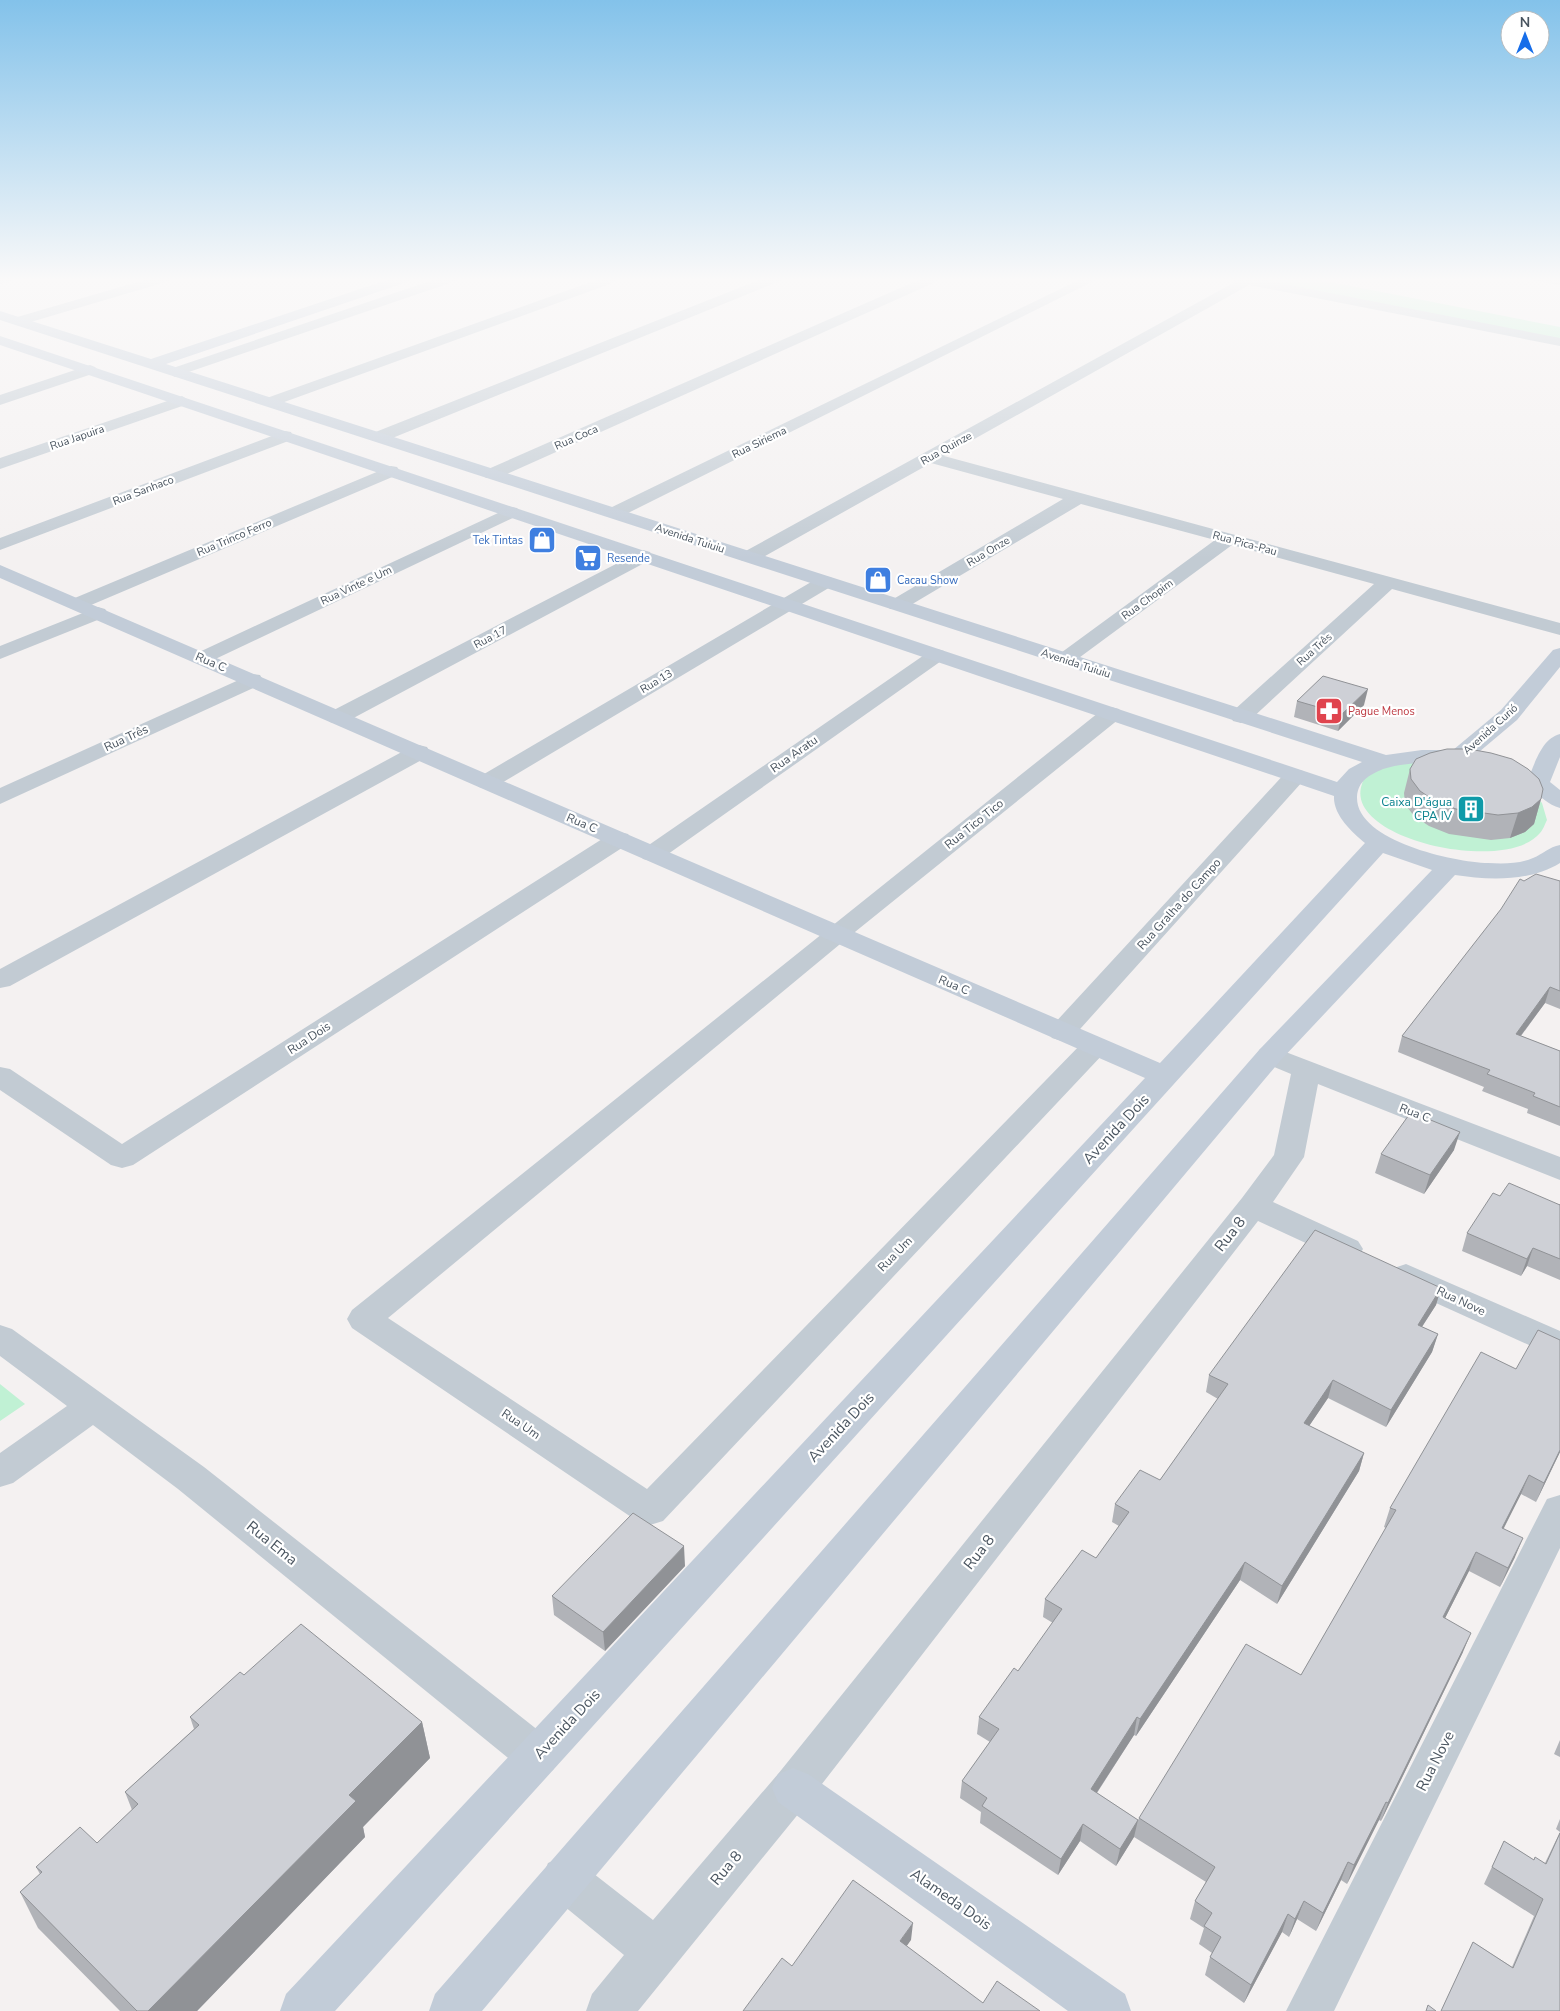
<svg xmlns="http://www.w3.org/2000/svg" width="1560" height="2011" font-family="'Nunito Sans',sans-serif">
<rect width="100%" height="100%" fill="#f4f1f1"/>
<!-- green -->
<path fill="#c0f1d4" d="M 1249,278 L 1310,278 L 1560,327 L 1560,340 Z
M 1421,757 L 1528,788 L 1542,803 L 1547,820 C 1545,824 1543,830 1540,833 C 1506,875 1342,839 1362,784 C 1364,777 1370,771 1376,768 C 1389,761 1407,760 1421,757 Z
M 0,1384 L 25,1404 L 0,1421 Z"/>
<g fill="none" stroke-linecap="round" stroke-linejoin="round">
<!-- street -->
<path fill="#c2cbd3" fill-rule="evenodd" d="M 0,278 L 15,278 L 13,281 L 0,284 Z
M 151,278 L 171,278 L 169,281 L 24,324 L 14,324 L 12,321 L 14,318 Z
M 439,278 L 458,278 L 456,281 L 180,375 L 175,377 L 167,372 L 170,369 Z
M 602,278 L 620,278 L 618,281 L 276,405 L 264,405 L 262,402 L 264,399 Z
M 764,278 L 782,278 L 780,281 L 385,441 L 373,441 L 371,437 L 373,433 Z
M 923,278 L 940,278 L 938,281 L 498,478 L 486,478 L 483,474 L 486,470 Z
M 1083,278 L 1100,278 L 620,517 L 608,517 L 605,513 L 608,509 Z
M 1230,278 L 1254,278 L 1560,338 L 1560,346 L 1249,285 L 944,456 L 1560,623 L 1560,635 L 1392,589 L 1249,721 L 1241,723 L 1233,721 L 1230,716 L 1233,711 L 1374,584 L 1232,545 L 1072,663 L 1065,665 L 1058,663 L 1055,659 L 1058,655 L 1215,540 L 1081,504 L 904,609 L 890,609 L 887,605 L 890,601 L 1063,499 L 931,463 L 756,561 L 742,561 L 740,557 L 742,553 L 1235,282 Z
M 1533,278 L 1560,278 L 1560,285 L 1535,281 Z
M 90,365 L 95,367 L 98,370 L 95,373 L 0,405 L 0,395 Z
M 182,396 L 190,401 L 188,404 L 0,469 L 0,458 Z
M 285,431 L 291,432 L 293,436 L 291,440 L 0,550 L 0,538 Z
M 391,466 L 397,467 L 400,471 L 397,475 L 84,608 L 70,608 L 67,604 L 70,600 Z
M 511,507 L 517,508 L 520,512 L 517,516 L 209,662 L 202,664 L 195,662 L 192,658 L 195,654 Z
M 643,550 L 650,552 L 652,556 L 650,560 L 346,722 L 338,724 L 330,722 L 327,717 L 330,712 Z
M 825,576 L 832,578 L 835,582 L 832,586 L 495,787 L 487,789 L 479,787 L 475,782 L 479,777 L 818,578 Z
M 98,607 L 105,609 L 108,613 L 105,617 L 0,659 L 0,646 Z
M 937,649 L 944,651 L 947,655 L 944,659 L 661,859 L 652,861 L 643,859 L 640,854 L 643,849 L 930,651 Z
M 252,674 L 260,675 L 263,680 L 260,685 L 0,804 L 0,788 Z
M 1111,707 L 1119,709 L 1122,714 L 1119,719 L 845,940 L 388,1318 L 647,1489 L 1085,1040 L 1095,1037 L 1105,1040 L 1109,1046 L 1105,1052 L 663,1521 L 650,1525 L 637,1521 L 352,1328 L 347,1319 L 352,1310 L 1103,709 Z
M 419,745 L 427,747 L 430,752 L 427,757 L 10,986 L 0,988 L 0,969 L 411,747 Z
M 1295,769 L 1303,771 L 1307,776 L 1303,781 L 1072,1038 L 1062,1041 L 1052,1038 L 1048,1032 L 1052,1026 L 1287,771 Z
M 619,832 L 628,834 L 631,839 L 628,844 L 133,1165 L 122,1168 L 111,1165 L 0,1090 L 0,1067 L 10,1069 L 122,1144 L 610,834 Z
M 1270,1046 L 1560,1157 L 1560,1180 L 1318,1084 L 1304,1157 L 1273,1202 L 1358,1241 L 1363,1249 L 1358,1257 L 1347,1261 L 1336,1257 L 1258,1221 L 808,1802 L 638,2011 L 586,2011 L 592,1994 L 624,1955 L 548,1893 L 542,1878 L 548,1863 L 564,1856 L 580,1863 L 653,1920 L 778,1774 L 1242,1198 L 1274,1155 L 1291,1074 L 1260,1061 L 1256,1055 L 1260,1049 Z
M 1406,1264 L 1560,1331 L 1560,1359 L 1394,1284 L 1390,1276 L 1394,1268 Z
M 0,1325 L 12,1329 L 204,1467 L 553,1742 L 559,1756 L 553,1770 L 538,1776 L 523,1770 L 178,1489 L 93,1425 L 13,1483 L 0,1487 L 0,1453 L 67,1406 L 0,1356 Z
M 1560,1495 L 1560,1548 L 1334,2011 L 1286,2011 L 1547,1499 Z"/>
<!-- secondary -->
<path fill="#c2ccd8" fill-rule="evenodd" d="M 393,278 L 412,278 L 410,281 L 166,364 L 1386,755 L 1422,750 L 1453,750 L 1501,710 L 1553,650 L 1560,648 L 1560,667 L 1517,720 L 1473,757 L 1470,763 C 1461,765 1453,763 1444,763 C 1424,762 1402,763 1383,769 C 1369,775 1358,781 1357,797 C 1356,841 1454,862 1488,863 C 1502,864 1520,864 1533,858 C 1543,854 1549,847 1560,845 L 1560,863 C 1530,882 1488,880 1455,875 L 1280,1061 L 482,2011 L 429,2011 L 435,1994 L 1260,1049 L 1432,870 L 1383,853 L 335,2011 L 280,2011 L 286,1994 L 1145,1078 L 0,578 L 0,565 L 1160,1063 L 1365,843 C 1352,832 1333,815 1334,796 L 0,345 L 0,336 L 1337,782 L 1349,769 L 1362,762 L 0,320 L 0,311 L 151,359 Z
M 1560,734 L 1560,757 L 1550,782 L 1560,790 L 1560,808 C 1548,805 1541,796 1530,789 C 1520,783 1506,781 1499,771 L 1503,766 L 1511,764 L 1531,772 C 1537,757 1544,738 1560,734 Z
M 793,1768 L 808,1774 L 1125,1994 L 1131,2011 L 1068,2011 L 778,1802 L 772,1788 L 778,1774 Z"/>
</g>
<!-- wall -->
<path fill="#b1b3b8" d="M 1297,701 L 1364,705 L 1338,731 L 1294,717 Z
M 1410,769 L 1541,799 L 1534,824 L 1525,832 L 1510,838 L 1491,840 L 1449,834 L 1429,826 L 1414,816 L 1405,804 L 1404,793 Z
M 1524,881 L 1560,881 L 1560,1009 L 1545,1003 L 1521,1036 L 1560,1051 L 1560,1126 L 1527,1113 L 1528,1109 L 1482,1091 L 1484,1087 L 1398,1052 L 1402,1036 Z
M 1454,1150 L 1424,1194 L 1375,1173 L 1381,1154 Z
M 1500,1196 L 1560,1205 L 1560,1204 L 1560,1280 L 1527,1266 L 1521,1276 L 1462,1251 L 1467,1233 Z
M 1441,1288 L 1436,1305 L 1422,1327 L 1438,1334 L 1432,1352 L 1386,1427 L 1328,1398 L 1309,1426 L 1364,1453 L 1359,1471 L 1277,1604 L 1240,1580 L 1136,1736 L 1134,1735 L 1097,1793 L 1138,1820 L 1139,1818 L 1301,1675 L 1386,1528 L 1384,1527 L 1390,1508 L 1516,1369 L 1560,1340 L 1560,1452 L 1536,1502 L 1521,1494 L 1504,1528 L 1515,1557 L 1500,1587 L 1469,1571 L 1445,1618 L 1463,1652 L 1381,1821 L 1379,1820 L 1347,1884 L 1341,1880 L 1316,1931 L 1297,1919 L 1289,1937 L 1282,1932 L 1244,2003 L 1205,1975 L 1210,1957 L 1212,1953 L 1199,1944 L 1204,1928 L 1190,1919 L 1195,1901 L 1206,1882 L 1134,1837 L 1116,1866 L 1080,1841 L 1058,1875 L 980,1823 L 981,1812 L 960,1798 L 962,1781 L 990,1742 L 977,1734 L 979,1717 L 1018,1671 L 1053,1623 L 1043,1617 L 1045,1599 L 1096,1558 L 1119,1526 L 1112,1522 L 1115,1504 L 1160,1480 L 1218,1399 L 1206,1392 L 1209,1375 Z
M 685,1566 L 605,1651 L 554,1615 L 552,1596 Z
M 244,1675 L 422,1722 L 430,1758 L 363,1827 L 365,1837 L 197,2011 L 120,2011 L 38,1928 L 20,1892 L 40,1874 L 36,1867 L 97,1843 L 132,1810 L 125,1792 L 194,1729 L 190,1717 Z
M 1560,1740 L 1560,1757 L 1554,1754 Z
M 1560,1819 L 1560,2011 L 1441,2011 L 1473,1942 L 1512,1967 L 1534,1916 L 1484,1884 L 1504,1841 L 1534,1860 L 1545,1863 L 1560,1832 L 1556,1829 Z"/>
<!-- shaded-wall -->
<path fill="#909296" d="M 1368,689 L 1364,705 L 1338,731 L 1342,714 Z
M 1541,799 L 1534,824 L 1525,832 L 1510,838 L 1518,813 Z
M 1550,987 L 1545,1003 L 1510,1050 L 1516,1034 Z
M 1460,1132 L 1454,1150 L 1424,1194 L 1430,1175 Z
M 1533,1248 L 1527,1266 L 1521,1276 L 1527,1259 Z
M 1441,1288 L 1436,1305 L 1412,1342 L 1418,1325 Z
M 1438,1334 L 1432,1352 L 1386,1427 L 1391,1410 Z
M 1333,1380 L 1328,1398 L 1299,1441 L 1304,1423 Z
M 1560,1450 L 1560,1452 L 1536,1502 L 1544,1483 Z
M 1364,1453 L 1359,1471 L 1277,1604 L 1282,1586 Z
M 1529,1475 L 1521,1494 L 1494,1547 L 1502,1528 Z
M 1523,1538 L 1515,1557 L 1500,1587 L 1508,1568 Z
M 684,1546 L 685,1566 L 605,1651 L 603,1632 Z
M 1476,1552 L 1469,1571 L 1436,1636 L 1443,1617 Z
M 1245,1562 L 1240,1580 L 1136,1736 L 1140,1719 Z
M 1471,1633 L 1463,1652 L 1381,1821 L 1388,1803 Z
M 1137,1717 L 1134,1735 L 1088,1806 L 1091,1789 Z
M 422,1722 L 430,1758 L 363,1827 L 365,1837 L 197,2011 L 148,2011 L 349,1795 Z
M 1386,1802 L 1379,1820 L 1347,1884 L 1354,1865 Z
M 1138,1820 L 1134,1837 L 1116,1866 L 1120,1849 Z
M 1083,1824 L 1080,1841 L 1058,1875 L 1061,1859 Z
M 1348,1862 L 1341,1880 L 1316,1931 L 1323,1913 Z
M 1304,1901 L 1297,1919 L 1289,1937 L 1295,1919 Z
M 1288,1914 L 1282,1932 L 1244,2003 L 1251,1985 Z
M 913,1923 L 911,1940 L 899,1957 L 900,1941 Z"/>
<!-- building -->
<path fill="#ced0d6" stroke="#909296" d="M 1323,676 L 1368,689 L 1342,714 L 1297,701 Z
M 1447,749 L 1469,749 L 1491,753 L 1512,759 L 1528,769 L 1539,779 L 1543,789 L 1541,799 L 1532,807 L 1518,813 L 1498,815 L 1456,809 L 1435,801 L 1420,791 L 1411,779 L 1410,769 L 1416,759 L 1430,753 Z
M 1536,874 L 1560,881 L 1560,991 L 1550,987 L 1516,1034 L 1560,1051 L 1560,1107 L 1533,1096 L 1535,1093 L 1487,1074 L 1490,1070 L 1402,1036 L 1501,909 L 1520,879 L 1524,881 Z
M 1411,1112 L 1460,1132 L 1430,1175 L 1381,1154 Z
M 1509,1183 L 1560,1205 L 1560,1204 L 1560,1259 L 1533,1248 L 1527,1259 L 1467,1233 L 1493,1193 L 1500,1196 Z
M 1315,1230 L 1441,1288 L 1418,1325 L 1438,1334 L 1391,1410 L 1333,1380 L 1304,1423 L 1364,1453 L 1282,1586 L 1245,1562 L 1140,1719 L 1137,1717 L 1091,1789 L 1138,1820 L 1120,1849 L 1083,1824 L 1061,1859 L 982,1806 L 987,1798 L 962,1781 L 999,1729 L 979,1717 L 1014,1668 L 1018,1671 L 1062,1609 L 1045,1599 L 1082,1550 L 1096,1558 L 1129,1512 L 1115,1504 L 1140,1470 L 1160,1480 L 1228,1384 L 1209,1375 Z
M 1538,1330 L 1560,1340 L 1560,1450 L 1544,1483 L 1529,1475 L 1502,1528 L 1523,1538 L 1508,1568 L 1476,1552 L 1443,1617 L 1471,1633 L 1388,1803 L 1386,1802 L 1354,1865 L 1348,1862 L 1323,1913 L 1304,1901 L 1295,1919 L 1288,1914 L 1251,1985 L 1210,1957 L 1221,1937 L 1204,1926 L 1212,1913 L 1195,1901 L 1215,1867 L 1139,1818 L 1246,1644 L 1301,1675 L 1396,1510 L 1390,1508 L 1481,1352 L 1516,1369 Z
M 633,1513 L 684,1546 L 603,1632 L 552,1596 Z
M 301,1624 L 422,1722 L 349,1795 L 356,1801 L 148,2011 L 137,2011 L 20,1892 L 42,1872 L 36,1867 L 80,1827 L 97,1843 L 138,1804 L 125,1792 L 199,1725 L 190,1717 L 240,1672 L 244,1675 Z
M 1560,1833 L 1560,2011 L 1441,2011 L 1473,1942 L 1513,1968 L 1543,1899 L 1492,1867 L 1504,1841 L 1534,1860 L 1535,1857 L 1546,1864 Z
M 853,1880 L 913,1923 L 900,1941 L 983,2003 L 997,1981 L 1040,2011 L 743,2011 L 782,1958 L 792,1966 Z
M 1428,2005 L 1436,2011 L 1426,2011 Z"/>
<!-- sky -->
<linearGradient id="sky" x2="0" y2="1"><stop stop-color="#83c2ea"/><stop offset="0.5" stop-color="#faf9f9"/><stop offset="1" stop-color="#faf9f9" stop-opacity="0"/></linearGradient>
<rect width="1560" height="559" fill="url(#sky)"/>
<!-- icons -->
<defs>
<g id="shop-square" transform="scale(1.4375)"><rect x="-9" y="-9" width="18" height="18" rx="4" fill="#3f7fe0" stroke="#fff"/><path d="M-5-2.5h2.3a2.7 3.5 0 0 1 5.4 0H5L5.5 6h-11ZM-1.5-2.5h3a1.5 2.3 0 0 0-3 0Z" fill="#fff"/></g>
<g id="supermarket-square" transform="scale(1.4375)"><rect x="-9" y="-9" width="18" height="18" rx="4" fill="#3f7fe0" stroke="#fff"/><path d="M-6-5.5h2.5l.6 2H6L4.5 2H-2.5L-4.4-4H-6ZM-1.5 3.2a1.3 1.3 0 1 0 .1 0ZM3 3.2a1.3 1.3 0 1 0 .1 0Z" fill="#fff"/></g>
<g id="pharmacy-square" transform="scale(1.4375)"><rect x="-9" y="-9" width="18" height="18" rx="4" fill="#e0444e" stroke="#fff"/><path d="M-2-6h4v4h4v4h-4v4h-4v-4h-4v-4h4Z" fill="#fff"/></g>
<g id="building-square" transform="scale(1.4375)"><rect x="-9" y="-9" width="18" height="18" rx="4" fill="#0f9aa8" stroke="#fff"/><path d="M-4-6H4V6H1V3H-1V6H-4ZM-2.5-4.3h1.7v1.8h-1.7ZM.8-4.3h1.7v1.8H.8ZM-2.5-1h1.7V.8h-1.7ZM.8-1h1.7V.8H.8Z" fill="#fff"/></g>
</defs>
<g fill-rule="evenodd">
<use href="#shop-square" x="542" y="540"/>
<use href="#supermarket-square" x="588" y="558"/>
<use href="#shop-square" x="878" y="580"/>
<use href="#pharmacy-square" x="1329" y="711"/>
<use href="#building-square" x="1471" y="809"/>
</g>
<g text-anchor="middle" stroke-width="4.5" stroke-linejoin="round" paint-order="stroke">
<!-- far-street labels -->
<g font-size="11" fill="#49545f" stroke="#fff">
<text transform="translate(77 437) rotate(-19)" y="4">Rua Japuira</text>
<text transform="translate(576 437) rotate(-24)" y="4">Rua Coca</text>
<text transform="translate(759 442) rotate(-26)" y="4">Rua Siriema</text>
<text transform="translate(946 448) rotate(-29)" y="4">Rua Quinze</text>
<text transform="translate(143 490) rotate(-21)" y="4">Rua Sanhaco</text>
<text transform="translate(234 537) rotate(-23)" y="4">Rua Trinco Ferro</text>
<text transform="translate(690 538) rotate(18)" y="4">Avenida Tuiuiu</text>
<text transform="translate(1245 543) rotate(15)" y="4">Rua Pica-Pau</text>
<text transform="translate(988 551) rotate(-31)" y="4">Rua Onze</text>
<text transform="translate(356 585) rotate(-25)" y="4">Rua Vinte e Um</text>
<text transform="translate(1147 599) rotate(-36)" y="4">Rua Chopim</text>
<text transform="translate(490 637) rotate(-28)" y="4">Rua 17</text>
<text transform="translate(1314 649) rotate(-42)" y="4">Rua Três</text>
<text transform="translate(1076 663) rotate(18)" y="4">Avenida Tuiuiu</text>
<text transform="translate(656 681) rotate(-31)" y="4">Rua 13</text>
<text transform="translate(1490 729) rotate(-42)" y="4">Avenida Curió</text>
</g>
<!-- far-shop labels -->
<g font-size="11" fill="#366cbe" stroke="#fff" text-anchor="start">
<text x="523" y="544" text-anchor="end">Tek Tintas</text>
<text x="607" y="562">Resende</text>
<text x="897" y="584">Cacau Show</text>
</g>
<!-- far-health labels -->
<g font-size="11" fill="#be3a42" stroke="#fff" text-anchor="start">
<text x="1348" y="715">Pague Menos</text>
</g>
<!-- street labels -->
<g font-size="12" fill="#49545f" stroke="#fff">
<text transform="translate(211 662) rotate(23)" y="4">Rua C</text>
<text transform="translate(126 738) rotate(-25)" y="4">Rua Três</text>
<text transform="translate(794 754) rotate(-35)" y="4">Rua Aratu</text>
<text transform="translate(582 823) rotate(23)" y="4">Rua C</text>
<text transform="translate(974 824) rotate(-39)" y="4">Rua Tico Tico</text>
<text transform="translate(1179 904) rotate(-48)" y="4">Rua Gralha do Campo</text>
<text transform="translate(954 985) rotate(23)" y="4">Rua C</text>
<text transform="translate(309 1038) rotate(-33)" y="4">Rua Dois</text>
<text transform="translate(1415 1113) rotate(21)" y="4">Rua C</text>
<text transform="translate(895 1254) rotate(-46)" y="4">Rua Um</text>
<text transform="translate(1461 1301) rotate(25)" y="4">Rua Nove</text>
<text transform="translate(521 1424) rotate(34)" y="4">Rua Um</text>
</g>
<!-- culture labels -->
<g font-size="12" fill="#0d838f" stroke="#fff" text-anchor="end">
<text x="1452" y="806">Caixa D'água<tspan x="1452" dy="14">CPA IV</tspan></text>
</g>
<!-- near-street labels -->
<g font-size="15" fill="#49545f" stroke="#fff">
<text transform="translate(1116 1129) rotate(-47)" y="5">Avenida Dois</text>
<text transform="translate(1230 1234) rotate(-52)" y="5">Rua 8</text>
<text transform="translate(841 1427) rotate(-47)" y="5">Avenida Dois</text>
<text transform="translate(272 1543) rotate(39)" y="5">Rua Ema</text>
<text transform="translate(979 1552) rotate(-52)" y="5">Rua 8</text>
<text transform="translate(567 1724) rotate(-47)" y="5">Avenida Dois</text>
<text transform="translate(1435 1761) rotate(-63)" y="5">Rua Nove</text>
<text transform="translate(726 1868) rotate(-50)" y="5">Rua 8</text>
<text transform="translate(951 1899) rotate(35)" y="5">Alameda Dois</text>
</g>
</g>
<!-- north arrow -->
<g transform="translate(1525 35)"><circle r="24" fill="#ffffff" stroke="#b6bbbf"/>
<path d="M0-4L9 19L0 12L-9 19Z" fill="#166de9"/>
<text y="-8" font-size="14" font-weight="bold" text-anchor="middle" fill="#49545f">N</text>
</g>
</svg>
